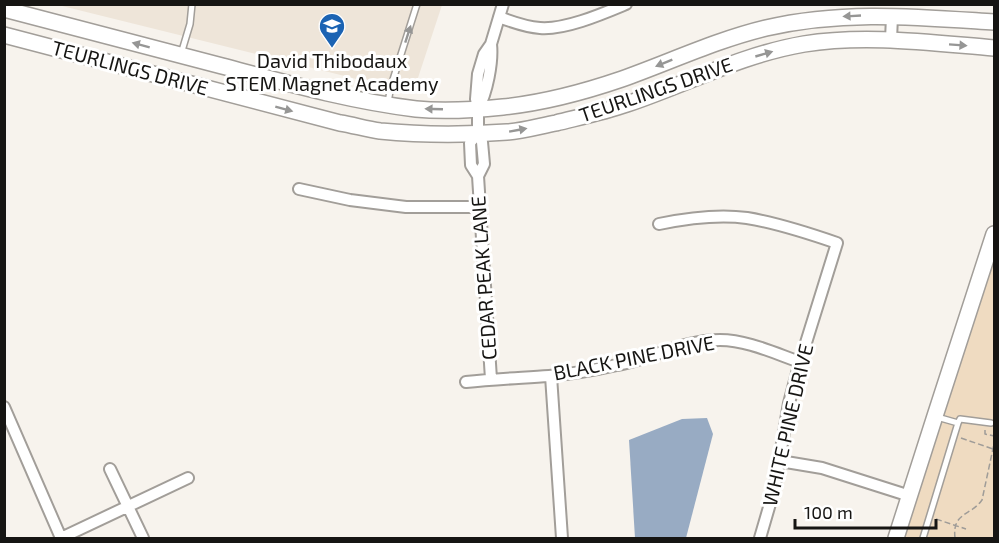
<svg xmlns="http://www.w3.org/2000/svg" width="999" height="543" font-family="'Exo 2',sans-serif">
<rect width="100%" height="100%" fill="#f7f3ed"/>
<!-- built -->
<path fill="#eee5d9" d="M 58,5 L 442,5 L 413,93 Z"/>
<!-- green -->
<path fill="#efdbc1" d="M 994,241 L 994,538 L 898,538 Z"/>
<!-- water -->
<path fill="#98abc3" d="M 707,418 L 713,434 L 686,538 L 635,538 L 629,440 L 682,419 Z"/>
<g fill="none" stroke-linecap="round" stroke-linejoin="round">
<!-- lane casing -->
<g stroke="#a29e99" stroke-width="8">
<path id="lane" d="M 181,54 L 190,24 L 192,4
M 388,102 L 391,86 L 417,4
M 958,423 L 960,419 L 991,423
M 923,538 L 958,423 L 937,417"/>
</g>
<!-- street casing -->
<g stroke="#a29e99" stroke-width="14">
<path id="street" d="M 499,17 C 512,22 526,27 540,28 C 565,30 602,14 626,4
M 891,40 L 892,16
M 478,109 C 487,93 493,62 491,44
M 478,133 L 470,143 L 471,165 L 478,176 L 491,379
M 478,176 L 484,164 L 482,142 L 478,133 L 478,109 L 476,99 L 478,74 L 484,54 L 491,44 L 503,4
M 299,189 L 350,200 L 406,207 L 480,207
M 659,224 C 688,218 718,214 747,218 C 778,223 808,233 837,243 L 800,362 L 789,403 L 774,490 L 760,538
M 551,376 L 562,538
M 466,382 C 494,379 521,378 549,376 C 572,374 595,370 617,365 C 652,359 684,340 720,340 C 747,340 774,353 800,362
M 4,407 L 61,538
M 780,461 L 822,468 L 910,496
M 110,469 L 143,538
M 61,538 L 188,478"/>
</g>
<!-- secondary casing -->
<g stroke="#a29e99" stroke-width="18">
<path id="secondary" d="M 4,9 C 77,28 149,47 222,66 C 286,83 350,101 416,109 C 445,112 474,110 503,107 C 542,103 584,92 622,79 C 670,62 716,40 766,28 C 843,10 917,17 994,22
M 4,35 L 340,123 C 353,125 366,129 380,131 C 422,135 465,135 507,132 C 524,131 540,126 556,123 C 580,117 604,112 627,104 C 687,84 740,55 804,44 C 866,34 932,43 994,48
M 896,538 L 935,416 L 994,234"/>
</g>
<!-- path -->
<path stroke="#9f9c98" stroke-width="1.5" stroke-dasharray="6 3" stroke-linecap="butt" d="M 985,430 L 985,434 L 994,436
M 961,438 L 993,449
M 936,519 L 966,529
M 955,538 C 952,512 971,516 982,500 L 994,444"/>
<!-- lane -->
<use href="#lane" stroke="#fff" stroke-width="5"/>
<!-- street -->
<use href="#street" stroke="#fff" stroke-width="10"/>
<!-- secondary -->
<use href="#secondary" stroke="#fff" stroke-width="15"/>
</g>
<!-- one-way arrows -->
<defs><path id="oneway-solid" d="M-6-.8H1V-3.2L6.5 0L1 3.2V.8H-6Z" transform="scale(1.5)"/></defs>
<g fill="#969695">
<use href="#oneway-solid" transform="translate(852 16) rotate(177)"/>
<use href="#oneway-solid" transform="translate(408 34) rotate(-72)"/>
<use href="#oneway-solid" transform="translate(141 45) rotate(-165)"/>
<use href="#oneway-solid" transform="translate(958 45) rotate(4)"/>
<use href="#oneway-solid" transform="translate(764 54) rotate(-16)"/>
<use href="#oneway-solid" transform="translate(664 63) rotate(158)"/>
<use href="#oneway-solid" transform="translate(284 109) rotate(15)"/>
<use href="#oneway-solid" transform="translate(434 109) rotate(-178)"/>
<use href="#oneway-solid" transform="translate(518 130) rotate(-10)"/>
</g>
<!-- icons -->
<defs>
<g id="school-pin" transform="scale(1.35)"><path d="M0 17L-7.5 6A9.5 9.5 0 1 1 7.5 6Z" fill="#1b63b3" stroke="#fff"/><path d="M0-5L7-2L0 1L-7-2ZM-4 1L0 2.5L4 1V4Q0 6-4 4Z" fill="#fff"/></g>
</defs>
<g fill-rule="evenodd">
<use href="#school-pin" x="332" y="26"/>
</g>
<g text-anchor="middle" stroke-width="6" stroke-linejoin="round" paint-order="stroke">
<!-- poi labels -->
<g font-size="20" fill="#161513" stroke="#fff">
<text x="332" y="68">David Thibodaux<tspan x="332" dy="23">STEM Magnet Academy</tspan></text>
</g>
<!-- street labels -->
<g font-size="20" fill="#161513" stroke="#fff">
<text transform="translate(130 68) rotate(15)" y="7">TEURLINGS DRIVE</text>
<text transform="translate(656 90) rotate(-19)" y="7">TEURLINGS DRIVE</text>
<text transform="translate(484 278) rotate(-94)" y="7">CEDAR PEAK LANE</text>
<text transform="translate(634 358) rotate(-11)" y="7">BLACK PINE DRIVE</text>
<text transform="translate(788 425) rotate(-77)" y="7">WHITE PINE DRIVE</text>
</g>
</g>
<!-- border -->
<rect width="999" height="543" fill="none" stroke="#161513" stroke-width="12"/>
<!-- scale -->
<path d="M795 519v9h141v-9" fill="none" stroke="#161513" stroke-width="3"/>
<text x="804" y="519" font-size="18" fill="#161513" stroke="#ffffff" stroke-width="4.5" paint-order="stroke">100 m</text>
</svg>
